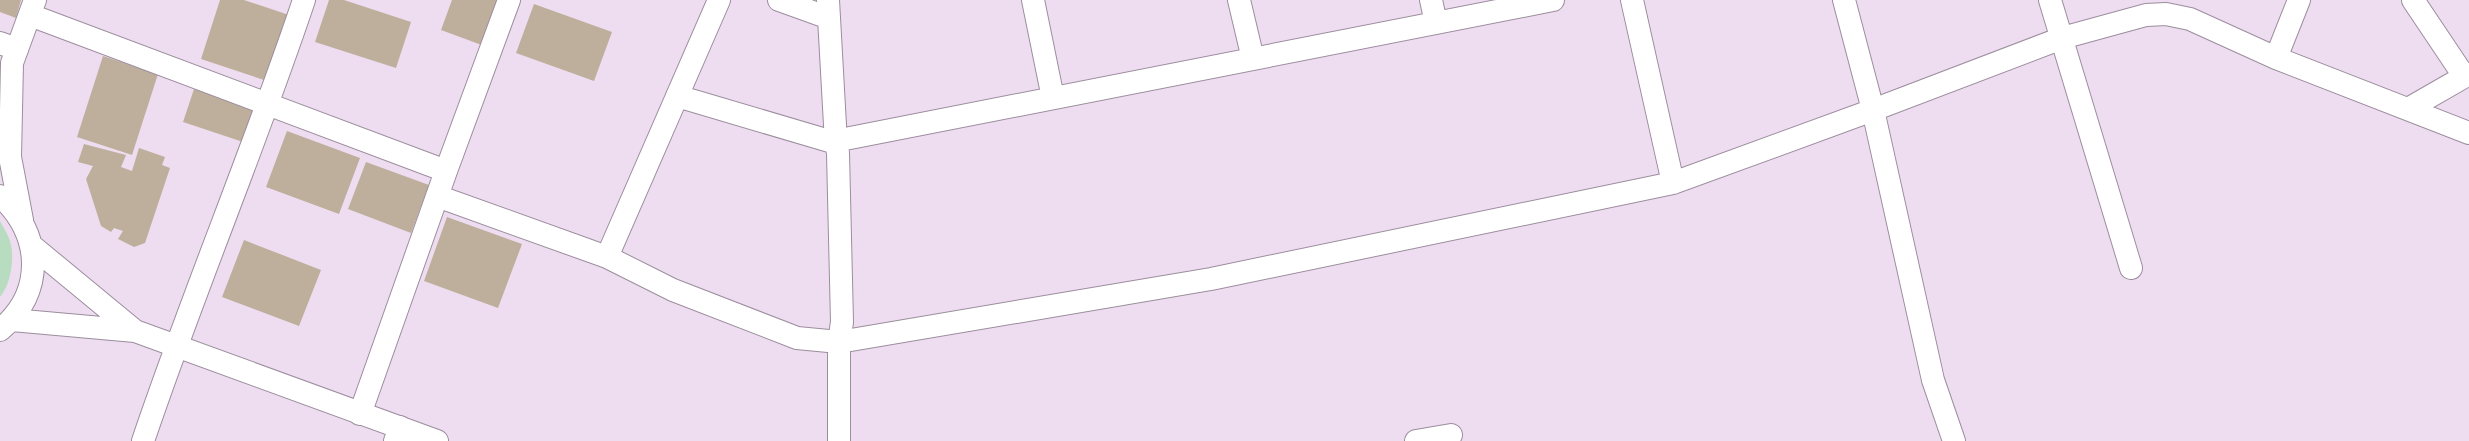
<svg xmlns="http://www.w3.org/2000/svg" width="2469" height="441" font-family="'Varela Round',sans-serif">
<rect width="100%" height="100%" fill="#eeddf0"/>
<!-- green -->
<path fill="#b8dcbf" d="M 0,221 C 3,227 8,234 10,241 C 15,257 11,284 0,297 Z"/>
<!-- building -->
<path fill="#beaf9c" d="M 0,0 L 21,0 L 16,18 L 0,12 Z
M 220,0 L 244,0 L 292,16 L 270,82 L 201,59 Z
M 329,0 L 344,0 L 411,22 L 396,68 L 315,42 Z
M 452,0 L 505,0 L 487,47 L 441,30 Z
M 534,4 L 612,32 L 594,81 L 516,53 Z
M 103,56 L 158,74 L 132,155 L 77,137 Z
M 194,89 L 254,109 L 243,142 L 183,122 Z
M 287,131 L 360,158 L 339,214 L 266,187 Z
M 84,144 L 126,155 L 121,167 L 132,171 L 139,148 L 165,157 L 162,165 L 170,168 L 145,243 L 134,247 L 118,239 L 123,231 L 114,228 L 111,232 L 101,226 L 86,179 L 93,166 L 78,162 Z
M 366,162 L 429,185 L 411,233 L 348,209 Z
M 447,217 L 522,244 L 498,308 L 424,281 Z
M 244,240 L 321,270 L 299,326 L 222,297 Z"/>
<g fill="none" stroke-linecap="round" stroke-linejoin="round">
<!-- minor casing -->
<g stroke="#9c8d9e" stroke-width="24">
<path id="minor" d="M 779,0 L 829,18
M 1033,0 L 1053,98
M 1239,0 L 1253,59
M 1431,0 L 1436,23
M 1632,0 L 1673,183
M 1844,0 L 1873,110 L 1933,380 L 1954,441
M 2050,0 L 2131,268
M 2413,0 L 2464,76
M 30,15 L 446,171
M 0,43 L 17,49
M 2276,58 L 2299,0
M 677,96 L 836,143 L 828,0
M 2408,109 L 2469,74
M 437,196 L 607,257 L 673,290 L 797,338 L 839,342 L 842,322 L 838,153 L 836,143 L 845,139 L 1553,0
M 607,257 L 719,0
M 360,414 L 446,171 L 509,0
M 143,441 C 193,293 254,149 304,0
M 395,441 L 400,427
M 839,441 L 839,342 L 1211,279 L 1673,183 L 1873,110 L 2062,38 L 2146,15 L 2166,14 L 2190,19 L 2276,58 L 2469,133
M 1416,441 L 1451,435"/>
</g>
<!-- major casing -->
<g stroke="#9c8d9e" stroke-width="24">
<path id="major" d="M 0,196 C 43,234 45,293 0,330
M 22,220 L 10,157 L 12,63 L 35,0
M 32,246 L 135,331
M 12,320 L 135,331 L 437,441"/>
</g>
<!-- minor -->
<use href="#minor" stroke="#fff" stroke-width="22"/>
<!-- major -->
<use href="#major" stroke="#fff" stroke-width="22"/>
</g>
</svg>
